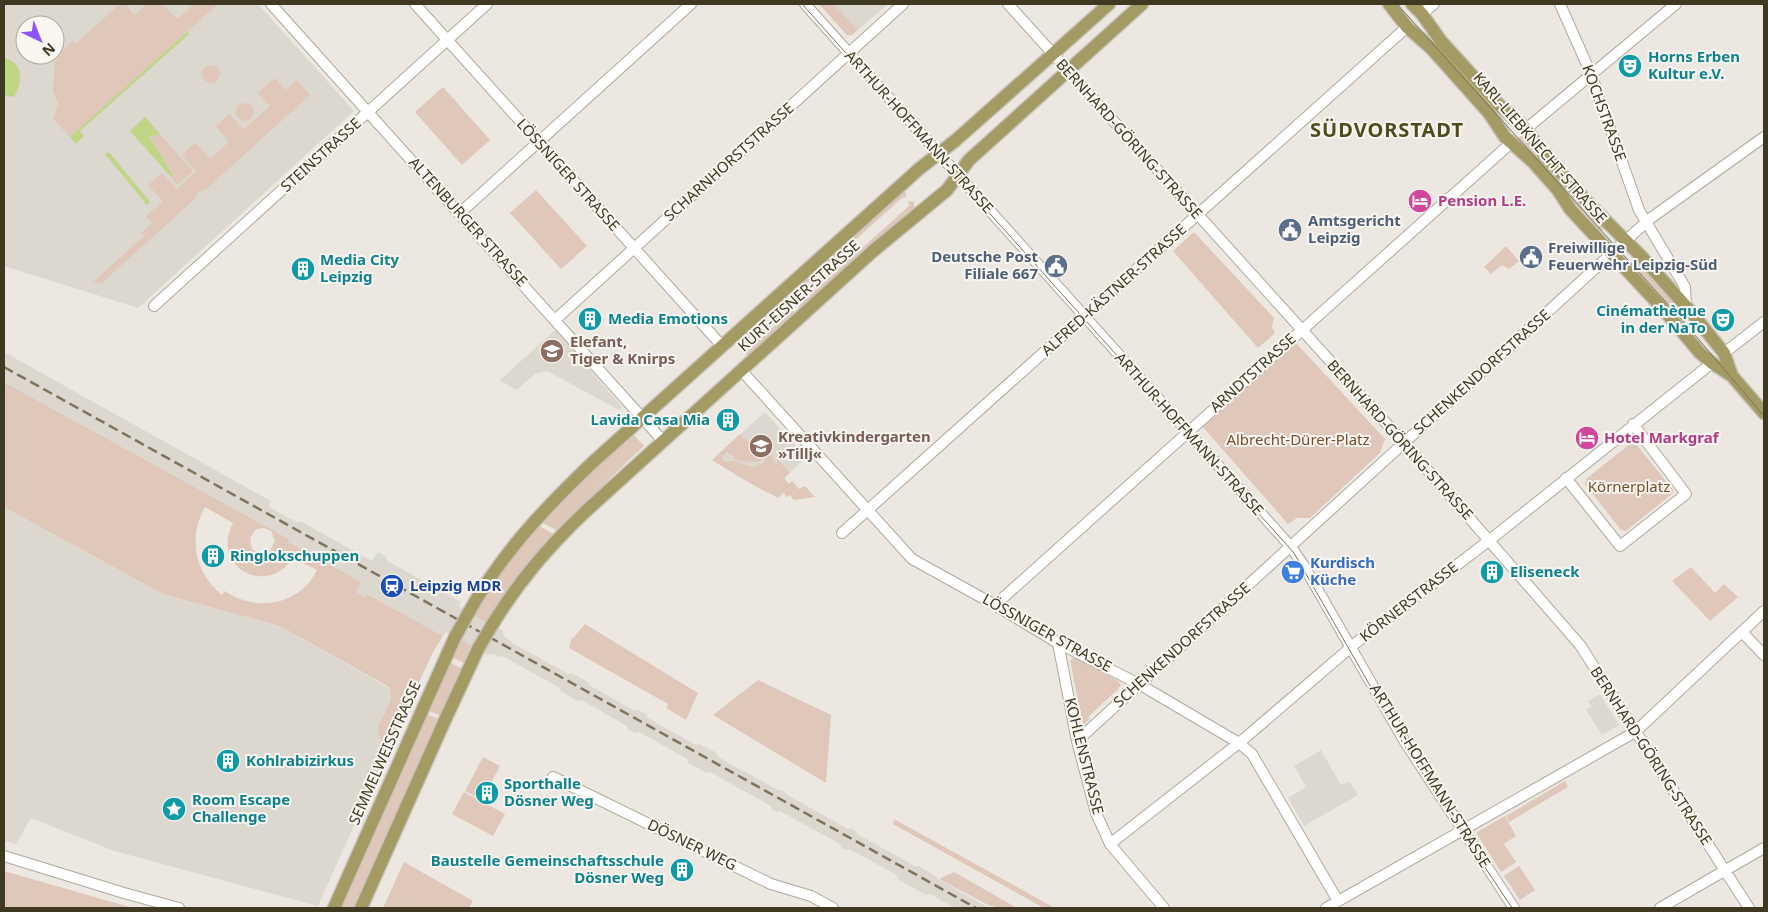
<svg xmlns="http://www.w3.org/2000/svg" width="1768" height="912" font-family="'Noto Sans',sans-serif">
<rect width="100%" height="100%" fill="#ece8e1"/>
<!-- built -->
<path fill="#dcd8cf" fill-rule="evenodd" d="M 4,4 L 258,4 L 354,111 L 138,308 L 4,266 ZM 25,25 L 55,25 L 55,55 L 25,55 Z
M 834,4 L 888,4 L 858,30 Z
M 554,331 L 556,331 L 622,407 L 619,410 L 547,371 L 535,374 L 516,390 L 500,380 Z
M 4,352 L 271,501 L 269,507 L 298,523 L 300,521 L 372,561 L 378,552 L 387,557 L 386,560 L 461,602 L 459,606 L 502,630 L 504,636 L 513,643 L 568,674 L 572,673 L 588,682 L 589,685 L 635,711 L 638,710 L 646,714 L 648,718 L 696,745 L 699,744 L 717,753 L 718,757 L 780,791 L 782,790 L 789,796 L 848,829 L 851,828 L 856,831 L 857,834 L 915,866 L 919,866 L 937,877 L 938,879 L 989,908 L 955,908 L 930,894 L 926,895 L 899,880 L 895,874 L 849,849 L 845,850 L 841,847 L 840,844 L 780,811 L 777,812 L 772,809 L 771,806 L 710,772 L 707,773 L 688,763 L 687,759 L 639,732 L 635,733 L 628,729 L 627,726 L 581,700 L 577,701 L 561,691 L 560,688 L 502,656 L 499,657 L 494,654 L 488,655 L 446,632 L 443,636 L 367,594 L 365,597 L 355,592 L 361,583 L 288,542 L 289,539 L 4,382 Z
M 765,412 L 806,458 L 767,493 L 712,460 Z
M 4,507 L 163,594 L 280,626 L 389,688 L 391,699 L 379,724 L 381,740 L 388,749 L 318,906 L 114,851 L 31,818 L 16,844 L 4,841 Z
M 1600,694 L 1619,725 L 1602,735 L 1586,710 L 1591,706 L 1588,701 Z
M 1321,750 L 1341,785 L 1349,781 L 1358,795 L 1304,826 L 1288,798 L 1306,787 L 1294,766 Z"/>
<!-- green -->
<path fill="#dfc7b9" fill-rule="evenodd" d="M 120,4 L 125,4 L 134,15 L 147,4 L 162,4 L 177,19 L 194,4 L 218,4 L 70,137 L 53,119 L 58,103 L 53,91 L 55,61 L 59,58 L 57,56 L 73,41 L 76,43 Z
M 819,4 L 834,4 L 858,30 L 852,35 L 847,35 Z
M202 74a9 9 0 1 1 18 0a9 9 0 1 1-18 0Z
M 275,78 L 286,90 L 297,80 L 310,95 L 204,191 L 202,190 L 195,196 L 196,198 L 102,283 L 93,282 L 144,236 L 141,233 L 152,223 L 146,216 L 163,201 L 148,185 L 162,173 L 177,189 L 196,171 L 182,155 L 195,143 L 210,159 L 229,142 L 216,126 L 229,114 L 244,129 L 270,106 L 258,93 Z
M 443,87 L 490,140 L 462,165 L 415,112 Z
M236 112a9 9 0 1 1 18 0a9 9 0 1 1-18 0Z
M 160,134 L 193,171 L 177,185 L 171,177 L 173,175 L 149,137 Z
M 1523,134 L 1606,226 L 1600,231 L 1517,139 Z
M 536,190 L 587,246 L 561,269 L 510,213 Z
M 904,191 L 906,193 L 906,197 L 903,197 L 793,296 L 795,299 L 788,296 L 787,294 Z
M 909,201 L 914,202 L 914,209 L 805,307 L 802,308 L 798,307 L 797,303 L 799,301 L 801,303 L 910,205 L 908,202 Z
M 1194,232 L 1274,318 L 1272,327 L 1275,333 L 1258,348 L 1173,251 Z
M 1506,246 L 1519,261 L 1509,269 L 1502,265 L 1491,274 L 1484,267 Z
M 1637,262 L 1684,314 L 1679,319 L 1632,267 Z
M 791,310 L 796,313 L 749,358 L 745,353 L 789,313 L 788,311 Z
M 1295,342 L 1385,439 L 1380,453 L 1310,518 L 1297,518 L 1288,524 L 1202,426 Z
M 4,382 L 289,539 L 288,542 L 361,582 L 356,592 L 365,597 L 367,594 L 443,636 L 433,652 L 388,749 L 381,740 L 378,732 L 379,724 L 391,699 L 389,687 L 280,626 L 163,594 L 4,507 ZM 205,507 L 233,523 C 210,566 266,598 293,558 L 317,570 C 300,605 256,613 225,591 L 222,595 C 194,572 188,538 205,507 ZM 264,528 L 271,531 L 275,541 L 270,551 L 259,553 L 252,549 L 250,538 L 256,529 Z
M 632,433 L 644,446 C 614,473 587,503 558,531 L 539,521 Z
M 740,434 C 746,441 750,445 759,441 C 775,467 750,463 734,459 L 733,455 L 726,452 L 722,458 L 725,462 L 733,461 L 753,467 L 764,463 L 768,454 L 773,458 L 775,464 L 777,464 L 777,459 L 790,473 L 784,478 L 789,484 L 792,481 L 799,489 L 805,486 L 815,497 L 794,500 L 790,495 L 787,497 L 783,493 L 778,498 L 741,478 L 712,460 Z
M 1631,443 L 1636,444 L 1673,490 L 1672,494 L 1626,531 L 1621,530 L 1585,484 L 1586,479 Z
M 536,524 L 555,535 L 488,623 L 472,614 L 485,593 Z
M 1691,567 L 1715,593 L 1724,584 L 1738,597 L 1710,621 L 1672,581 Z
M 585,624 L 698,693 L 686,720 L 666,708 L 668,704 L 569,648 L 571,640 Z
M 459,639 L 474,647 L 466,664 L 451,657 Z
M 1075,657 L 1118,681 L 1121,685 L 1118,689 L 1088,717 L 1090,719 L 1083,725 L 1070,660 Z
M 448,662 L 463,669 L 441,716 L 427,710 Z
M 758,680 L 831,715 L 826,783 L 713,715 Z
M 425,713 L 440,720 L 356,908 L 339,908 Z
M 483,757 L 500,766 L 482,800 L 465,791 Z
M 1565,781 L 1568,787 L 1509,822 L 1506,816 Z
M 464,792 L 505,814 L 493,836 L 452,814 Z
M 1505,816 L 1516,836 L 1504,844 L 1516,862 L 1501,872 L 1477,834 L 1477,832 Z
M 894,819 L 1055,908 L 1044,908 L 893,824 Z
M 404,862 L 473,901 L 469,908 L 383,908 Z
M 1519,866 L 1535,890 L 1520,900 L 1504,876 Z
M 4,871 L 133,908 L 4,908 Z
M 954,872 L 1017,908 L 998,908 L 993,906 L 990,906 L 939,879 Z"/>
<!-- water -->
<path fill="#c0d586" d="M 187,32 L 189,34 L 80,131 L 84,136 L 76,144 L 70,137 Z
M 4,58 C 24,62 23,82 14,97 L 4,95 Z
M 145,117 L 160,134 L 149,137 L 173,175 L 171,177 L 130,131 Z
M 109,152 L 150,202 L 147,205 L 105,154 Z"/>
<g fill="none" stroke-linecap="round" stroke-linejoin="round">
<!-- minor casing -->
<g stroke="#ada99c" stroke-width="12">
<path id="minor" d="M 271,4 L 663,441
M 415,4 L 722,346
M 805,4 L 1291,547 L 1304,566 L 1405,742 L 1514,908
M 1008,4 L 1404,443 L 1580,645 L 1749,908
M 1560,4 L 1591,74 L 1639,210 L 1685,287 L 1686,306
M 1422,14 L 1434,4
M 1526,129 L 1676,4
M 460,213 L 691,4
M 154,306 L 487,4
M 555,320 L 903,4
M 1724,353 L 1764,322
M 741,370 L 912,559 L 995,605 L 1058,643 L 1139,684 L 1239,743 L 1252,754 L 1338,901
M 1566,478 L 1620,546 L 1686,494 L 1633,424
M 842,533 L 1407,27
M 995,605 L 1511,143
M 1742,632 L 1764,655
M 1058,643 L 1077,741 L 1096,813 L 1110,844 L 1164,908
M 1077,741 L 1633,234 L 1651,218 L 1764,137
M 553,777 L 771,884 L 811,896 L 833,908
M 1110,844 L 1239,743 L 1357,642 L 1496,535 L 1712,363
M 4,856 L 124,893 L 179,908
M 1326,908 L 1635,732 L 1764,611
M 1660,908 L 1764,848"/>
</g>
<!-- major casing -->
<g stroke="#c5c4bc" stroke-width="15">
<path id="major" d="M 1389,4 L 1407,27 L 1431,48 L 1489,113 L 1505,137 L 1533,162 L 1558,190 L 1570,209 L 1663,309 L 1700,353 L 1712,363 L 1732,376 L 1764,413
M 1412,4 L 1422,14 L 1441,41 L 1501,107 L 1526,129 L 1544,155 L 1592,207 L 1640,255 L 1691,312 L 1724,353 L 1732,376
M 469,612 C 502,553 544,509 592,463 L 919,169 L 956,140 L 1109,4
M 492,625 C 519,581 548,547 586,511 L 873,251 L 947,190 L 969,160 L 1142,4
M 334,908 L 455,637
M 361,908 L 445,720 L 478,649"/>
</g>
<!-- minor -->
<use href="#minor" stroke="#fff" stroke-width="10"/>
<!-- major -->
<use href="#major" stroke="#a49a63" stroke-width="12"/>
<!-- tram -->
<path stroke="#7a755b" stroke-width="1" d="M 802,4 L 1294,553 L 1404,745 L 1512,908
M 1397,4 L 1682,320 L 1764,416"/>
<!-- rail -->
<path stroke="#7a755b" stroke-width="2.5" stroke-dasharray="10 5" stroke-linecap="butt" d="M 4,367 L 976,908"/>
<!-- major-bridge casing -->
<g stroke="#c5c4bc" stroke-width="15" stroke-linecap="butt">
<path id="major-bridge" d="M 455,637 L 469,612
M 478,649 L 492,625"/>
</g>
<!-- major-bridge -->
<use href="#major-bridge" stroke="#a49a63" stroke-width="12"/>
</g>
<!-- icons -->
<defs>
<g id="theatre-disc" transform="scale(1.25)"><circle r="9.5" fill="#0f9aa8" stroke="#f9f6f2"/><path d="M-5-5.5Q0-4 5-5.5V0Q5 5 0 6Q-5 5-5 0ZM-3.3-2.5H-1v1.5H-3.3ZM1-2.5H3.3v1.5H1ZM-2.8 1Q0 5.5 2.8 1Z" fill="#fff"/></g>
<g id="hotel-disc" transform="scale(1.25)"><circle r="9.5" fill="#d1479c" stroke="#f9f6f2"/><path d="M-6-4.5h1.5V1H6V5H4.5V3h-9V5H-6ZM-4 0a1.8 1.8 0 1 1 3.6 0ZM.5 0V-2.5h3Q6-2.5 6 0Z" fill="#fff"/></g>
<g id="civic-disc" transform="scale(1.25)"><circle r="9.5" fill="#5c6f8a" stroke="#f9f6f2"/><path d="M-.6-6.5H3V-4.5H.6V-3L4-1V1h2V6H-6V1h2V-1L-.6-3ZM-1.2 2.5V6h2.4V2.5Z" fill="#fff"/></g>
<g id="building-disc" transform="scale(1.25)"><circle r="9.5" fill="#0f9aa8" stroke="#f9f6f2"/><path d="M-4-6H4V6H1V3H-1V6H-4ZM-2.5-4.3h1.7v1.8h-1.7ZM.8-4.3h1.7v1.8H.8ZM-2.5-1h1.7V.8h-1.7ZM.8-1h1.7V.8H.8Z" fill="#fff"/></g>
<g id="school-disc" transform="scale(1.25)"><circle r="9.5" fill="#8d6e63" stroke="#f9f6f2"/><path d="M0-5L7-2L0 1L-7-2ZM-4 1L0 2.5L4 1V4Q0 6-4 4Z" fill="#fff"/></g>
<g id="supermarket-disc" transform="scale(1.25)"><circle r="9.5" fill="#3f7fe0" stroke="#f9f6f2"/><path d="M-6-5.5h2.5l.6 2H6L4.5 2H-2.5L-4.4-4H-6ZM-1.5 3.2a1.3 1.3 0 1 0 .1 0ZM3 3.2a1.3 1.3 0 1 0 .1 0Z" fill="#fff"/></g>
<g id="station-disc" transform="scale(1.25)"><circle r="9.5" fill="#1a4fb4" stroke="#f9f6f2"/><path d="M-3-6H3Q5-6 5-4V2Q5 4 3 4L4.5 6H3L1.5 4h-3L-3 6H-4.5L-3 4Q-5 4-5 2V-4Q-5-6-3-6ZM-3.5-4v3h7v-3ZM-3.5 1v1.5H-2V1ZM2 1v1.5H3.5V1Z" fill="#fff"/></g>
<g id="sight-disc" transform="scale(1.25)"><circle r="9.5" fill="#0f9aa8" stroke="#f9f6f2"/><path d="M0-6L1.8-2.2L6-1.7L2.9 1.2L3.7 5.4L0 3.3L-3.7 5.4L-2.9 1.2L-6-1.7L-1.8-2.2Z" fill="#fff"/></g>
</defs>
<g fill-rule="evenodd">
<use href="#theatre-disc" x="1630" y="66"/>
<use href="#hotel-disc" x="1420" y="201"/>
<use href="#civic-disc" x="1290" y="230"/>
<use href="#civic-disc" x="1531" y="257"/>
<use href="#civic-disc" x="1056" y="266"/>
<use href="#building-disc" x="303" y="269"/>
<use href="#building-disc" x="590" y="319"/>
<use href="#theatre-disc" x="1723" y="320"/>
<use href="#school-disc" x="552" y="351"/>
<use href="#building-disc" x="728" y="420"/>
<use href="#hotel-disc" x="1587" y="438"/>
<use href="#school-disc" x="761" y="446"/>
<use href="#building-disc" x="213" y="556"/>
<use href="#supermarket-disc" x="1293" y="572"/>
<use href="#building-disc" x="1492" y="572"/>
<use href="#station-disc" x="392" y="586"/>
<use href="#building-disc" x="228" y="761"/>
<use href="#building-disc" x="487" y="793"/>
<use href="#sight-disc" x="174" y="809"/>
<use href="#building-disc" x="682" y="870"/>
</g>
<g text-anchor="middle" stroke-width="4" stroke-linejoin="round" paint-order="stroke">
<!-- culture labels -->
<g font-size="15" font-weight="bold" fill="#0d838f" stroke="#f9f6f2" text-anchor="start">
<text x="1648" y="62">Horns Erben<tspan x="1648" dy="17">Kultur e.V.</tspan></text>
<text x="320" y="265">Media City<tspan x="320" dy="17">Leipzig</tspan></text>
<text x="1706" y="316" text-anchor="end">Cinémathèque<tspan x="1706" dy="17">in der NaTo</tspan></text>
<text x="608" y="324">Media Emotions</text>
<text x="710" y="425" text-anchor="end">Lavida Casa Mia</text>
<text x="230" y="561">Ringlokschuppen</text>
<text x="1510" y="577">Eliseneck</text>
<text x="246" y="766">Kohlrabizirkus</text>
<text x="504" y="789">Sporthalle<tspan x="504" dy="17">Dösner Weg</tspan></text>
<text x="192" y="805">Room Escape<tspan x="192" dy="17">Challenge</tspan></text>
<text x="664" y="866" text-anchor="end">Baustelle Gemeinschaftsschule<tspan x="664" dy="17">Dösner Weg</tspan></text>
</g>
<!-- street labels -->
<g font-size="15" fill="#3e3920" stroke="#f9f6f2">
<text transform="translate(1604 113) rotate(70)" y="5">KOCHSTRASSE</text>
<text transform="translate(919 132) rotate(48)" y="5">ARTHUR-HOFFMANN-STRASSE</text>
<text transform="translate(1129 139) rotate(48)" y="5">BERNHARD-GÖRING-STRASSE</text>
<text transform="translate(1540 148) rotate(49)" y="5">KARL-LIEBKNECHT-STRASSE</text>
<text transform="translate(321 155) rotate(-42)" y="5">STEINSTRASSE</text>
<text transform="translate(729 162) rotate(-42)" y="5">SCHARNHORSTSTRASSE</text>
<text transform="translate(568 175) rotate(48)" y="5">LÖSSNIGER STRASSE</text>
<text transform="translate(468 222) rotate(48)" y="5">ALTENBURGER STRASSE</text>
<text transform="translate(1114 290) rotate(-42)" y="5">ALFRED-KÄSTNER-STRASSE</text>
<text transform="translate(799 296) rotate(-42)" y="5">KURT-EISNER-STRASSE</text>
<text transform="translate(1482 372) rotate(-42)" y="5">SCHENKENDORFSTRASSE</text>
<text transform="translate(1253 373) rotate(-42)" y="5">ARNDTSTRASSE</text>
<text transform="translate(1189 434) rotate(48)" y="5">ARTHUR-HOFFMANN-STRASSE</text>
<text transform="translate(1400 440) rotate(48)" y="5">BERNHARD-GÖRING-STRASSE</text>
<text transform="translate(1409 602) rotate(-38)" y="5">KÖRNERSTRASSE</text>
<text transform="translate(1047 633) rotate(29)" y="5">LÖSSNIGER STRASSE</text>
<text transform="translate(1182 645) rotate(-42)" y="5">SCHENKENDORFSTRASSE</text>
<text transform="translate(385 753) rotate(-66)" y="5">SEMMELWEISSTRASSE</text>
<text transform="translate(1084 756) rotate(76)" y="5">KOHLENSTRASSE</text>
<text transform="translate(1651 756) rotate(57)" y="5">BERNHARD-GÖRING-STRASSE</text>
<text transform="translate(1430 776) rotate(58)" y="5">ARTHUR-HOFFMANN-STRASSE</text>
<text transform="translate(692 845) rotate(26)" y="5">DÖSNER WEG</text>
</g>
<!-- hotel labels -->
<g font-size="15" font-weight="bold" fill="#b23c85" stroke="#f9f6f2" text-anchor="start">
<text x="1438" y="206">Pension L.E.</text>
<text x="1604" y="443">Hotel Markgraf</text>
</g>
<!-- service labels -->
<g font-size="15" font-weight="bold" fill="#4e5e75" stroke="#f9f6f2" text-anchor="start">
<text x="1308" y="226">Amtsgericht<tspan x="1308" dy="17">Leipzig</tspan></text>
<text x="1548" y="253">Freiwillige<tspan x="1548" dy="17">Feuerwehr Leipzig-Süd</tspan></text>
<text x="1038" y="262" text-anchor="end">Deutsche Post<tspan x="1038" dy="17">Filiale 667</tspan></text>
</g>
<!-- education labels -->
<g font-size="15" font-weight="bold" fill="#785e54" stroke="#f9f6f2" text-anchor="start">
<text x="570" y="347">Elefant,<tspan x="570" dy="17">Tiger &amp; Knirps</tspan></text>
<text x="778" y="442">Kreativkindergarten<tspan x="778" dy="17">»Tillj«</tspan></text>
</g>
<!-- park labels -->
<g font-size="15" fill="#774f28" stroke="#f9f6f2">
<text x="1298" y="445">Albrecht-Dürer-Platz</text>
<text x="1629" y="492">Körnerplatz</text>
</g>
<!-- shop labels -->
<g font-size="15" font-weight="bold" fill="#366cbe" stroke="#f9f6f2" text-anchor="start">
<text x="1310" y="568">Kurdisch<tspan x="1310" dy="17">Küche</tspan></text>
</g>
<!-- transit labels -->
<g font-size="15" font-weight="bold" fill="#164399" stroke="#f9f6f2" text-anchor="start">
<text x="410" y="591">Leipzig MDR</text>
</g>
<!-- district labels -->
<g font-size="20" font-weight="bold" letter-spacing="1" fill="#514a1b" stroke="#f9f6f2">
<text x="1387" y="137">SÜDVORSTADT</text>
</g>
</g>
<!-- border -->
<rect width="1768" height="912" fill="none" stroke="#3e3920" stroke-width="10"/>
<!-- north arrow -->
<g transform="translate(40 40) rotate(137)"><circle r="24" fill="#f9f6f2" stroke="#aeaa9e"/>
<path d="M0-4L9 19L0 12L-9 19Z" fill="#8d52f9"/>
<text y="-8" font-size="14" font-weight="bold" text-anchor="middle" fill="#3e3920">N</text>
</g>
</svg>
